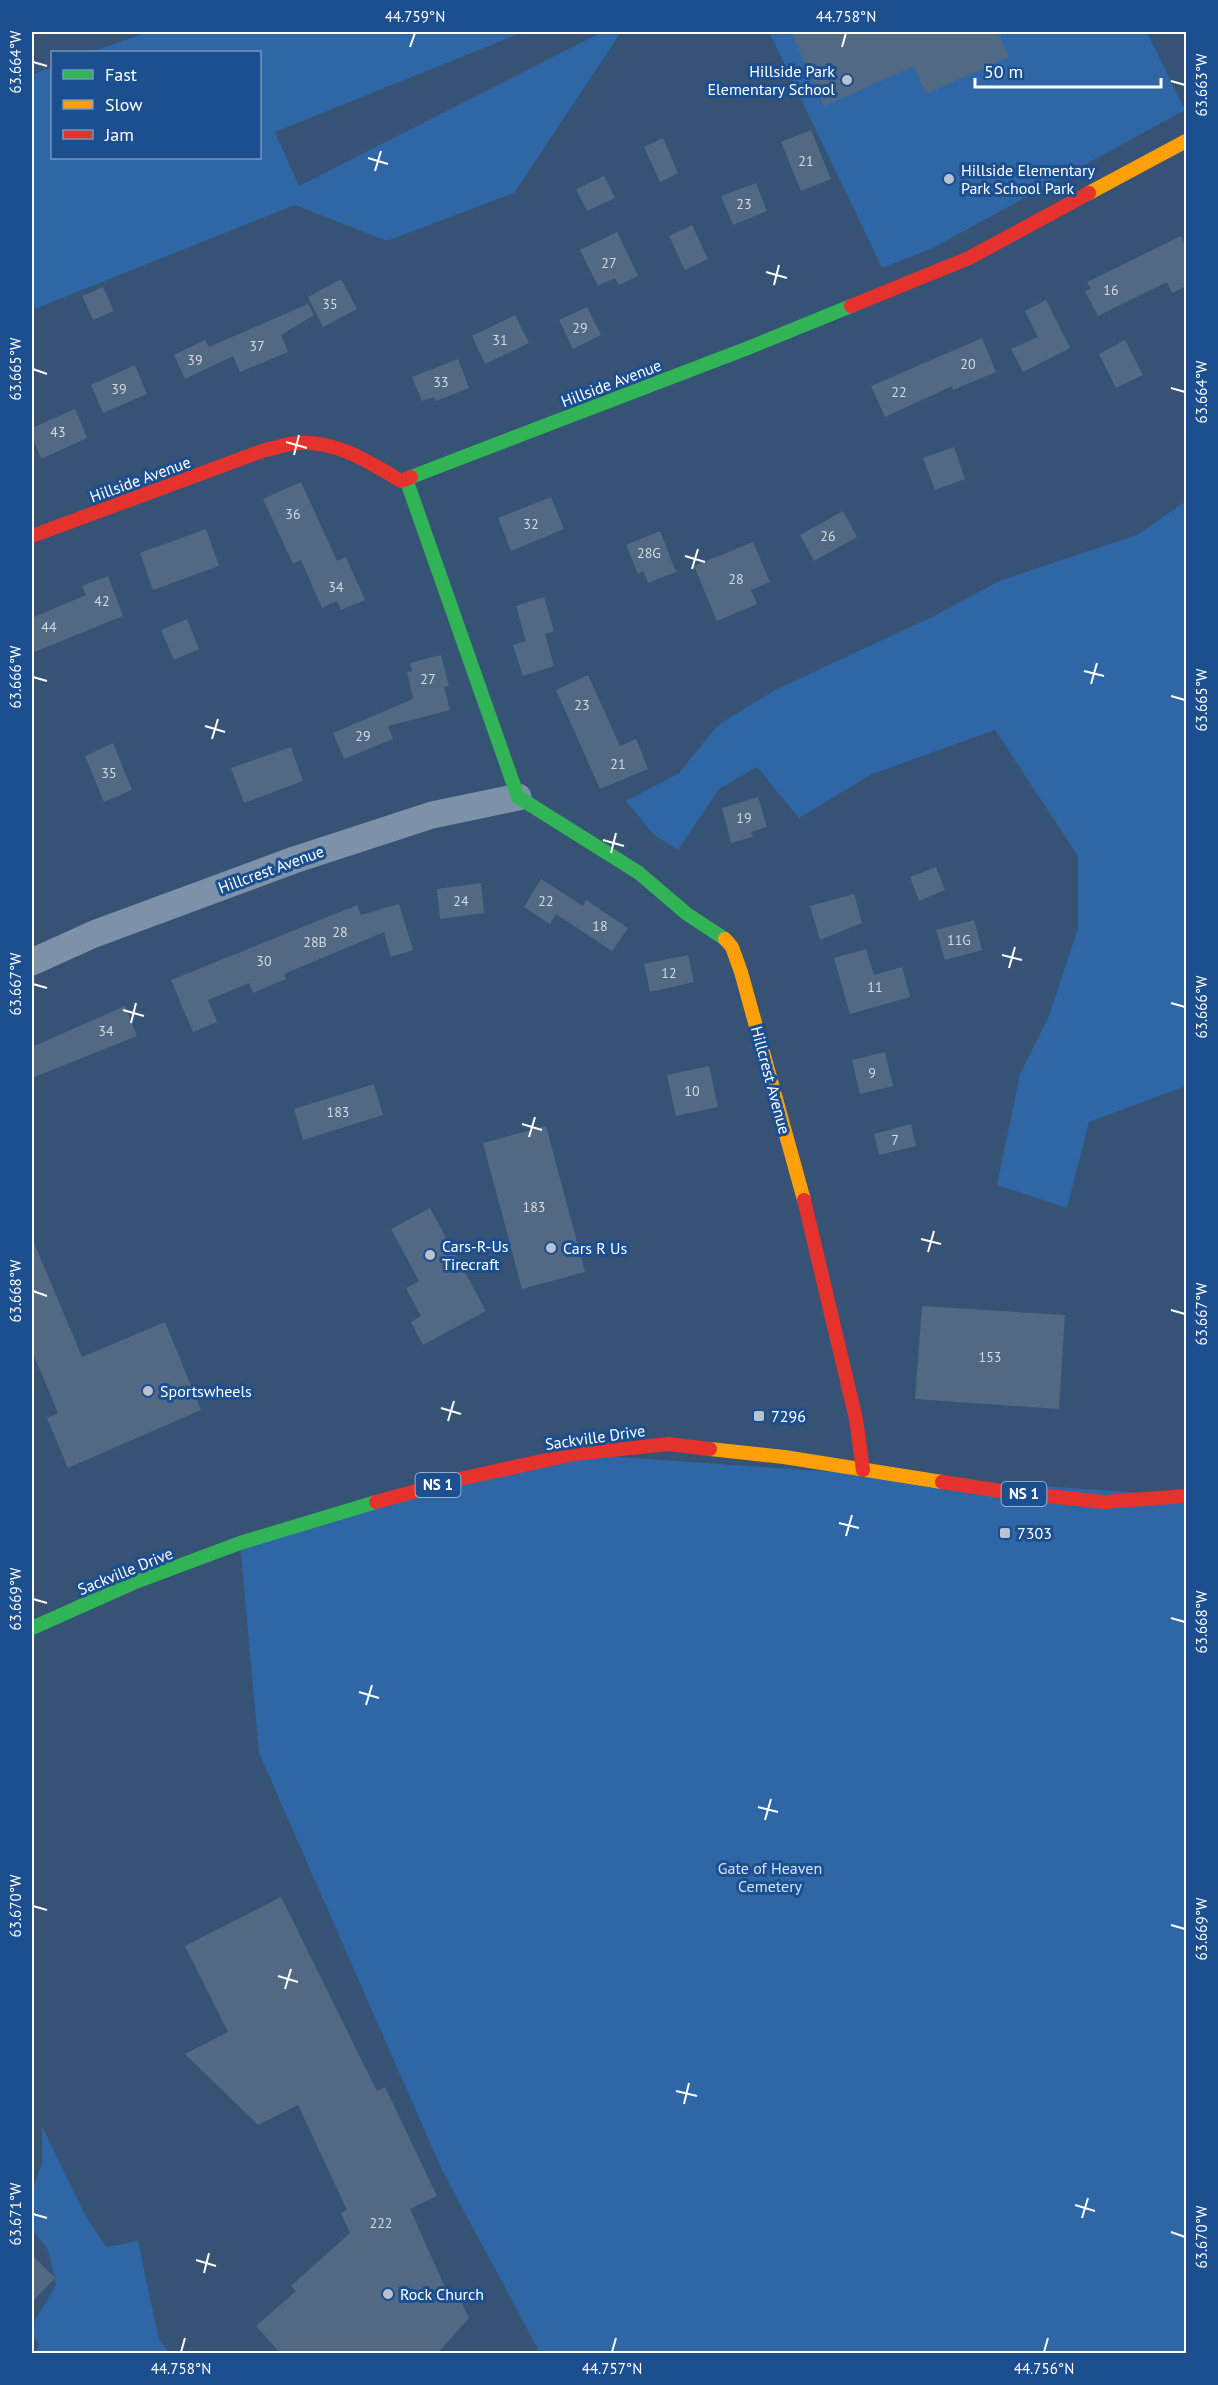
<svg xmlns="http://www.w3.org/2000/svg" width="1218" height="2385" font-family="'PT Sans',sans-serif">
<rect width="100%" height="100%" fill="#365274"/>
<!-- green -->
<path fill="#2f66a5" d="M 147,32 L 524,32 L 275,132 L 299,186 L 602,32 L 621,32 L 514,193 L 387,241 L 295,205 L 32,310 L 32,75 L 52,67 L 52,158 L 260,158 L 260,52 L 92,52 Z
M 769,32 L 1147,32 L 1185,110 L 933,248 L 882,268 Z
M 1186,501 L 1186,1086 L 1089,1122 L 1067,1208 L 997,1185 L 1020,1074 L 1049,1016 L 1078,928 L 1078,856 L 995,730 L 872,774 L 799,818 L 757,767 L 719,789 L 678,850 L 654,835 L 626,801 L 679,773 L 718,725 L 775,690 L 936,615 L 999,581 L 1137,535 Z
M 574,1454 L 1186,1496 L 1186,2353 L 540,2353 L 442,2170 L 259,1753 L 240,1543 Z
M 42,2126 L 84,2213 L 106,2247 L 138,2241 L 159,2340 L 170,2353 L 34,2353 L 39,2345 L 32,2335 L 32,2325 L 56,2285 L 48,2250 L 32,2229 L 32,2191 L 42,2163 Z"/>
<!-- building -->
<path fill="#526984" d="M 791,32 L 998,32 L 1009,57 L 926,94 L 914,66 L 824,106 Z
M 811,130 L 831,179 L 801,191 L 781,142 Z
M 663,138 L 678,173 L 660,182 L 644,147 Z
M 604,176 L 615,198 L 587,211 L 576,189 Z
M 756,183 L 767,211 L 733,225 L 721,196 Z
M 692,225 L 708,259 L 685,270 L 669,236 Z
M 617,232 L 638,276 L 619,285 L 615,278 L 598,286 L 580,250 Z
M 1181,236 L 1186,248 L 1186,286 L 1172,293 L 1167,282 L 1098,316 L 1085,291 L 1091,289 L 1087,282 Z
M 341,279 L 357,309 L 323,327 L 308,297 Z
M 103,287 L 114,311 L 93,320 L 82,296 Z
M 1046,300 L 1070,348 L 1023,372 L 1011,349 L 1038,337 L 1025,311 Z
M 308,304 L 314,315 L 281,335 L 288,352 L 240,372 L 233,356 L 185,379 L 174,355 L 205,340 L 209,347 Z
M 587,307 L 601,335 L 573,349 L 559,320 Z
M 515,315 L 529,343 L 485,364 L 472,336 Z
M 982,338 L 996,372 L 953,390 L 952,386 L 885,417 L 871,386 Z
M 1125,340 L 1143,375 L 1116,388 L 1099,354 Z
M 458,359 L 469,388 L 436,401 L 434,397 L 422,401 L 412,377 Z
M 135,365 L 147,394 L 103,413 L 91,385 Z
M 75,409 L 87,438 L 41,459 L 32,435 L 32,428 Z
M 954,447 L 965,479 L 935,490 L 923,458 Z
M 301,482 L 337,561 L 346,557 L 365,600 L 341,610 L 337,601 L 322,608 L 301,560 L 293,564 L 263,499 Z
M 551,497 L 564,529 L 511,551 L 498,518 Z
M 843,511 L 857,537 L 814,561 L 800,535 Z
M 206,529 L 219,566 L 153,590 L 140,553 Z
M 660,531 L 676,572 L 648,583 L 643,571 L 638,574 L 626,545 Z
M 753,542 L 770,582 L 751,590 L 757,604 L 717,621 L 694,566 Z
M 108,576 L 123,616 L 32,653 L 32,618 L 86,595 L 82,586 Z
M 544,597 L 554,631 L 545,634 L 554,666 L 523,676 L 513,645 L 526,641 L 516,606 Z
M 187,619 L 199,649 L 174,660 L 161,630 Z
M 441,655 L 449,686 L 444,687 L 450,710 L 388,726 L 393,739 L 344,759 L 333,733 L 413,699 L 407,672 L 412,671 L 410,663 Z
M 588,675 L 620,746 L 636,739 L 648,769 L 600,789 L 556,690 Z
M 113,743 L 132,790 L 104,802 L 85,756 Z
M 291,747 L 303,781 L 244,803 L 231,768 Z
M 758,797 L 767,827 L 751,832 L 753,837 L 731,843 L 722,808 Z
M 936,867 L 945,890 L 919,901 L 910,877 Z
M 541,879 L 583,906 L 586,900 L 628,928 L 612,951 L 556,914 L 550,924 L 524,907 Z
M 481,883 L 484,913 L 440,919 L 437,889 Z
M 854,894 L 862,923 L 820,940 L 810,906 Z
M 399,904 L 413,950 L 391,957 L 384,932 L 284,974 L 286,979 L 253,993 L 249,983 L 208,1000 L 217,1022 L 193,1032 L 171,980 L 357,905 L 361,915 Z
M 974,920 L 982,950 L 945,960 L 936,930 Z
M 866,949 L 874,975 L 902,967 L 910,997 L 850,1014 L 834,958 Z
M 688,955 L 694,982 L 650,992 L 644,964 Z
M 125,1006 L 137,1036 L 32,1078 L 32,1047 Z
M 885,1052 L 893,1086 L 860,1094 L 852,1060 Z
M 709,1066 L 718,1107 L 676,1116 L 667,1075 Z
M 374,1084 L 383,1115 L 303,1140 L 294,1109 Z
M 911,1124 L 916,1146 L 879,1155 L 874,1134 Z
M 546,1126 L 585,1272 L 522,1289 L 483,1143 Z
M 430,1208 L 486,1311 L 423,1345 L 411,1322 L 421,1316 L 406,1288 L 419,1281 L 391,1229 Z
M 32,1238 L 82,1357 L 165,1322 L 201,1410 L 68,1468 L 47,1418 L 58,1413 L 32,1351 Z
M 922,1306 L 1065,1315 L 1059,1409 L 915,1399 Z
M 281,1897 L 377,2091 L 385,2087 L 437,2196 L 410,2209 L 449,2296 L 456,2290 L 469,2318 L 437,2354 L 281,2354 L 256,2326 L 296,2291 L 291,2286 L 350,2233 L 341,2213 L 347,2210 L 298,2105 L 258,2125 L 185,2054 L 228,2032 L 185,1946 Z
M 32,2255 L 55,2278 L 32,2302 Z"/>
<g fill="none" stroke-linecap="round" stroke-linejoin="round">
<!-- street -->
<path stroke="#7d92a8" stroke-width="27" d="M 32,962 L 94,934 L 294,860 L 432,815 L 518,797"/>
<!-- fast -->
<path stroke="#30b455" stroke-width="14" d="M 411,477 L 748,348 L 851,306
M 406,479 L 518,797 L 639,873 L 687,914 L 725,939
M 32,1628 L 133,1583 L 240,1543 L 376,1502"/>
<!-- slow -->
<path stroke="#ff9f0a" stroke-width="14" d="M 1089,193 L 1186,141
M 725,939 L 732,947 L 741,972 L 804,1200
M 710,1449 L 784,1457 L 942,1482"/>
<!-- jam -->
<path stroke="#e5322d" stroke-width="14" d="M 851,306 L 969,258 L 1089,193
M 32,536 L 265,450 C 276,448 286,444 297,443 C 336,440 369,462 401,481 L 411,477
M 804,1200 L 856,1419 L 863,1470
M 942,1482 L 1001,1491 L 1104,1502 L 1186,1496
M 376,1502 L 460,1479 L 574,1454 L 669,1444 L 710,1449"/>
</g>
<!-- ticks -->
<path fill="none" stroke="#fff" stroke-width="2" d="M 410,47 L 415,33M 842,47 L 846,33M 33,62 L 47,66M 1171,81 L 1185,85M 368,158 L 388,164M 375,171 L 381,151M 766,272 L 787,278M 774,285 L 779,265M 33,369 L 47,374M 1171,388 L 1185,392M 286,442 L 307,448M 294,455 L 299,435M 685,556 L 705,562M 692,569 L 698,549M 1084,671 L 1104,676M 33,677 L 47,681M 1091,684 L 1097,663M 1171,696 L 1185,700M 205,726 L 225,732M 212,739 L 218,719M 603,840 L 624,846M 611,853 L 616,833M 1002,955 L 1022,960M 1009,968 L 1015,947M 33,984 L 47,988M 1171,1003 L 1185,1007M 123,1010 L 144,1016M 131,1023 L 136,1003M 522,1124 L 542,1130M 529,1137 L 535,1117M 921,1239 L 941,1244M 928,1252 L 934,1231M 33,1291 L 47,1296M 1171,1310 L 1185,1314M 441,1408 L 461,1414M 448,1421 L 454,1401M 839,1523 L 859,1528M 846,1536 L 852,1515M 33,1599 L 47,1603M 1171,1618 L 1185,1622M 359,1692 L 379,1698M 366,1705 L 372,1685M 758,1807 L 778,1812M 765,1820 L 771,1799M 33,1906 L 47,1910M 1171,1925 L 1185,1929M 278,1976 L 298,1982M 285,1989 L 291,1969M 676,2091 L 697,2096M 684,2104 L 689,2083M 1075,2205 L 1095,2211M 33,2214 L 47,2218M 1082,2218 L 1088,2198M 1171,2232 L 1185,2237M 196,2260 L 216,2266M 204,2273 L 209,2253M 181,2352 L 185,2338M 612,2352 L 616,2338M 1044,2352 L 1048,2338"/>
<!-- markers -->
<g fill="#b9c2ce" stroke="#1b4f8f" stroke-width="2">
<circle cx="847" cy="80" r="6"/>
<circle cx="949" cy="179" r="6"/>
<circle cx="551" cy="1248" r="6"/>
<circle cx="430" cy="1255" r="6"/>
<circle cx="148" cy="1391" r="6"/>
<rect x="753" y="1410" width="12" height="12" rx="3"/>
<rect x="999" y="1527" width="12" height="12" rx="3"/>
<circle cx="388" cy="2294" r="6"/>
</g>
<g text-anchor="middle" stroke-width="6" stroke-linejoin="round" paint-order="stroke">
<!-- number labels -->
<g font-size="14" fill="#d4dae0">
<text x="806" y="166">21</text>
<text x="744" y="209">23</text>
<text x="609" y="268">27</text>
<text x="1111" y="295">16</text>
<text x="330" y="309">35</text>
<text x="580" y="333">29</text>
<text x="500" y="345">31</text>
<text x="257" y="351">37</text>
<text x="195" y="365">39</text>
<text x="968" y="369">20</text>
<text x="441" y="387">33</text>
<text x="119" y="394">39</text>
<text x="899" y="397">22</text>
<text x="58" y="437">43</text>
<text x="293" y="519">36</text>
<text x="531" y="529">32</text>
<text x="828" y="541">26</text>
<text x="649" y="558">28G</text>
<text x="736" y="584">28</text>
<text x="336" y="592">34</text>
<text x="102" y="606">42</text>
<text x="49" y="632">44</text>
<text x="428" y="684">27</text>
<text x="582" y="710">23</text>
<text x="363" y="741">29</text>
<text x="618" y="769">21</text>
<text x="109" y="778">35</text>
<text x="744" y="823">19</text>
<text x="461" y="906">24</text>
<text x="546" y="906">22</text>
<text x="600" y="931">18</text>
<text x="340" y="937">28</text>
<text x="959" y="945">11G</text>
<text x="315" y="947">28B</text>
<text x="264" y="966">30</text>
<text x="669" y="978">12</text>
<text x="875" y="992">11</text>
<text x="106" y="1036">34</text>
<text x="872" y="1078">9</text>
<text x="692" y="1096">10</text>
<text x="338" y="1117">183</text>
<text x="895" y="1145">7</text>
<text x="534" y="1212">183</text>
<text x="990" y="1362">153</text>
<text x="381" y="2228">222</text>
</g>
<!-- shield labels -->
<g fill="#1b4f8f" stroke="#bbcadd" stroke-width="1.5">
<rect x="415.5" y="1473" width="45" height="24" rx="4.5"/>
<rect x="1001.5" y="1482" width="45" height="24" rx="4.5"/>
</g>
<g font-size="15" font-weight="bold" fill="#fff">
<text x="438" y="1490">NS 1</text>
<text x="1024" y="1499">NS 1</text>
</g>
<!-- poi labels -->
<g font-size="16" fill="#fff" stroke="#1b4f8f" text-anchor="start">
<text x="835" y="77" text-anchor="end">Hillside Park<tspan x="835" dy="18">Elementary School</tspan></text>
<text x="961" y="176">Hillside Elementary<tspan x="961" dy="18">Park School Park</tspan></text>
<text x="442" y="1252">Cars-R-Us<tspan x="442" dy="18">Tirecraft</tspan></text>
<text x="563" y="1254">Cars R Us</text>
<text x="160" y="1397">Sportswheels</text>
<text x="771" y="1422">7296</text>
<text x="1017" y="1539">7303</text>
<text x="400" y="2300">Rock Church</text>
</g>
<!-- street labels -->
<g font-size="16" fill="#fff" stroke="#1b4f8f">
<text transform="translate(611 383) rotate(-21)" y="6">Hillside Avenue</text>
<text transform="translate(140 479) rotate(-20)" y="6">Hillside Avenue</text>
<text transform="translate(271 869) rotate(-20)" y="6">Hillcrest Avenue</text>
<text transform="translate(771 1080) rotate(75)" y="6">Hillcrest Avenue</text>
<text transform="translate(595 1437) rotate(-8)" y="6">Sackville Drive</text>
<text transform="translate(125 1571) rotate(-22)" y="6">Sackville Drive</text>
</g>
<!-- park labels -->
<g font-size="16" fill="#cfe3fa" stroke="#1b4f8f">
<text x="770" y="1874">Gate of Heaven<tspan x="770" dy="18">Cemetery</tspan></text>
</g>
</g>
<!-- border -->
<rect width="1218" height="2385" fill="none" stroke="#1b4f8f" stroke-width="66"/>
<!-- legend -->
<rect x="51" y="51" width="210" height="108" fill="#1b4f8f" stroke="#7695bc" stroke-width="1.5"/>
<rect x="63" y="70" width="30" height="9" fill="#30b455" stroke="#7695bc" stroke-width="1.5"/>
<text x="105" y="81" font-size="18" fill="#ffffff">Fast</text>
<rect x="63" y="100" width="30" height="9" fill="#ff9f0a" stroke="#7695bc" stroke-width="1.5"/>
<text x="105" y="111" font-size="18" fill="#ffffff">Slow</text>
<rect x="63" y="130" width="30" height="9" fill="#e5322d" stroke="#7695bc" stroke-width="1.5"/>
<text x="105" y="141" font-size="18" fill="#ffffff">Jam</text>
<!-- scale -->
<path d="M975 78v9h186v-9" fill="none" stroke="#ffffff" stroke-width="3"/>
<text x="984" y="78" font-size="18" fill="#ffffff" stroke="#1b4f8f" stroke-width="4.5" paint-order="stroke">50 m</text>
<rect x="33" y="33" width="1152" height="2319" fill="none" stroke="#fff" stroke-width="2"/>
<g font-size="15" text-anchor="middle" fill="#fff">
<text x="415" y="22">44.759°N</text>
<text x="846" y="22">44.758°N</text>
<text transform="translate(16 62) rotate(-90)" y="5">63.664°W</text>
<text transform="translate(1202 85) rotate(-90)" y="5">63.663°W</text>
<text transform="translate(16 369) rotate(-90)" y="5">63.665°W</text>
<text transform="translate(1202 392) rotate(-90)" y="5">63.664°W</text>
<text transform="translate(16 677) rotate(-90)" y="5">63.666°W</text>
<text transform="translate(1202 700) rotate(-90)" y="5">63.665°W</text>
<text transform="translate(16 984) rotate(-90)" y="5">63.667°W</text>
<text transform="translate(1202 1007) rotate(-90)" y="5">63.666°W</text>
<text transform="translate(16 1291) rotate(-90)" y="5">63.668°W</text>
<text transform="translate(1202 1314) rotate(-90)" y="5">63.667°W</text>
<text transform="translate(16 1599) rotate(-90)" y="5">63.669°W</text>
<text transform="translate(1202 1622) rotate(-90)" y="5">63.668°W</text>
<text transform="translate(16 1906) rotate(-90)" y="5">63.670°W</text>
<text transform="translate(1202 1929) rotate(-90)" y="5">63.669°W</text>
<text transform="translate(16 2214) rotate(-90)" y="5">63.671°W</text>
<text transform="translate(1202 2237) rotate(-90)" y="5">63.670°W</text>
<text x="181" y="2374">44.758°N</text>
<text x="612" y="2374">44.757°N</text>
<text x="1044" y="2374">44.756°N</text>
</g>
</svg>
